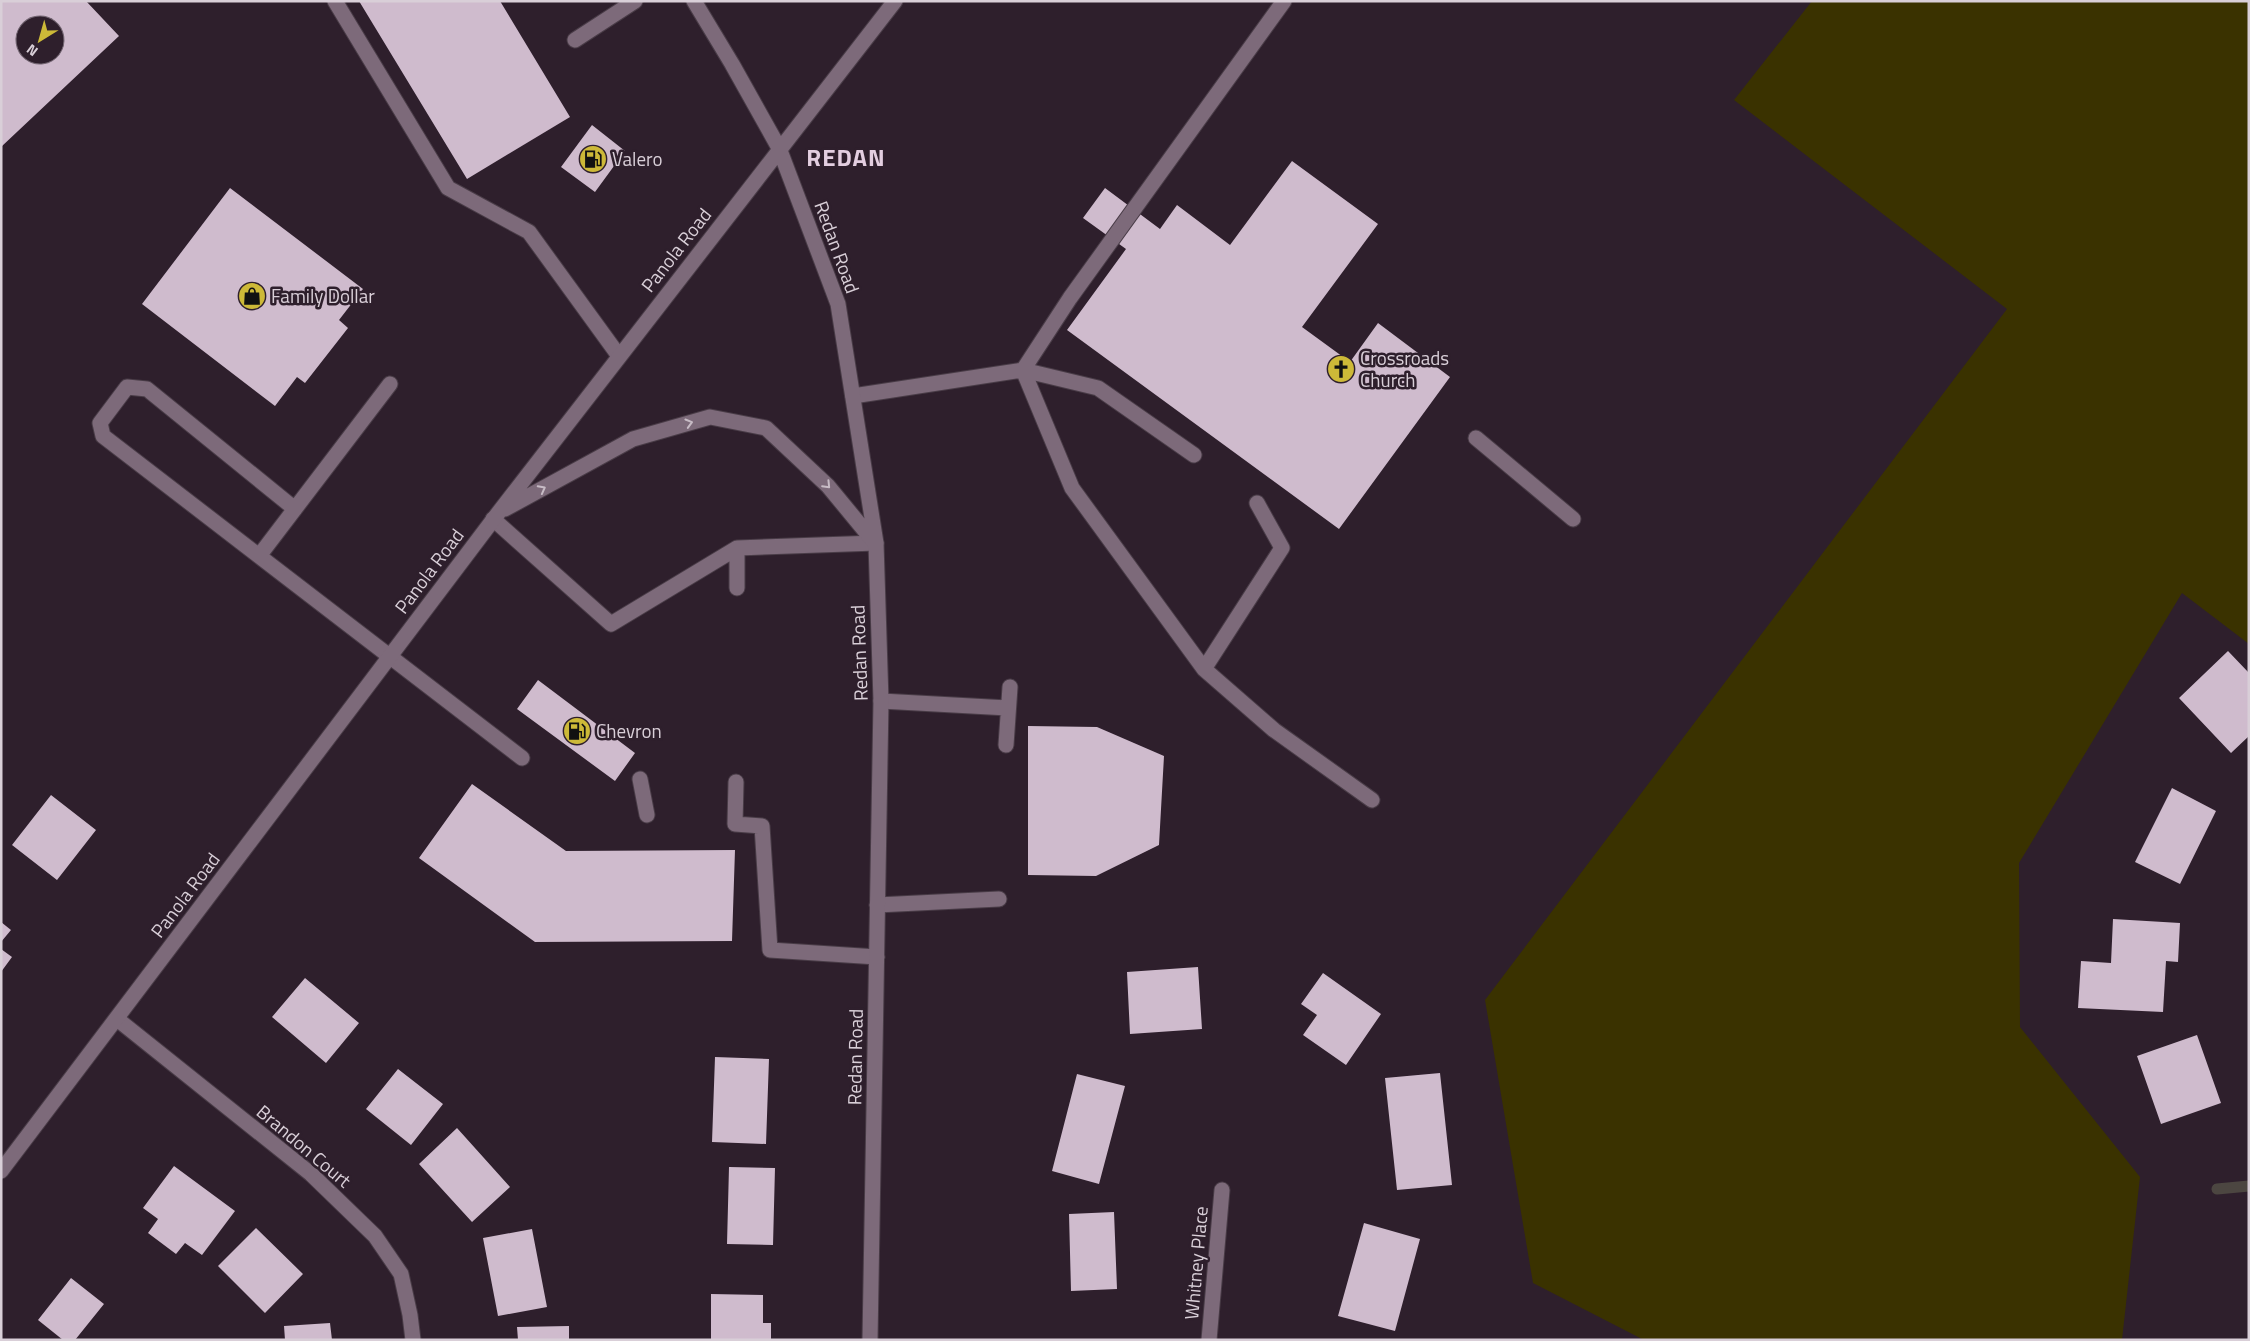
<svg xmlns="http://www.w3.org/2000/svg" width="2250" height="1341" font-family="'Titillium Web',sans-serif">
<rect width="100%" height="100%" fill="#2e1f2c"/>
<!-- green -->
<path fill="#3a3200" d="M 1812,1 L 2249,1 L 2249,644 L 2182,593 L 2019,863 L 2020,1027 L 2140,1177 L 2122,1340 L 1644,1340 L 1533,1283 L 1485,1000 L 2007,309 L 1734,100 Z"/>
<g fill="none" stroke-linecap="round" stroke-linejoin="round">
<!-- stream -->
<path stroke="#4c4641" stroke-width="11" d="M 2217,1189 L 2249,1186"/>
</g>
<!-- building -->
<path fill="#cfbbcd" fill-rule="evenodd" d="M 1,1 L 86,1 L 119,36 L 1,147 ZM 25,25 L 55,25 L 55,55 L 25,55 Z
M 359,1 L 500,1 L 570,117 L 467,179 Z
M 592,125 L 625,151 L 595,192 L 561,167 Z
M 1292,161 L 1378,224 L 1302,327 L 1350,362 L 1378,323 L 1450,377 L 1339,529 L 1067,330 L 1126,249 L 1083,218 L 1105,188 L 1160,229 L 1177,205 L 1230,245 Z
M 230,188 L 363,289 L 339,320 L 348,328 L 305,383 L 297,377 L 275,406 L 142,304 Z
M 2228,651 L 2249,673 L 2249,736 L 2231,753 L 2179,698 Z
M 538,680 L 635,753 L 615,781 L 517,709 Z
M 1028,726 L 1097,727 L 1164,756 L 1159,845 L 1096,876 L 1028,875 Z
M 472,784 L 566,851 L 735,850 L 732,941 L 535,942 L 419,858 Z
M 2172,788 L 2216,811 L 2180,884 L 2135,862 Z
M 51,795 L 96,830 L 57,880 L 12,845 Z
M 2113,919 L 2180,923 L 2178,962 L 2166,961 L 2163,1012 L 2078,1008 L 2081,961 L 2111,963 Z
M 1,922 L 11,930 L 1,942 Z
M 1,949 L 12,957 L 1,972 Z
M 1198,967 L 1202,1029 L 1130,1034 L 1127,972 Z
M 1323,973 L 1381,1014 L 1346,1065 L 1303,1035 L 1317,1015 L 1301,1004 Z
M 305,978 L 359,1023 L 326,1063 L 272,1017 Z
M 2197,1035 L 2221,1103 L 2161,1124 L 2137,1056 Z
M 715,1057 L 769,1059 L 766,1144 L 712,1142 Z
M 398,1069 L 443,1104 L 411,1145 L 366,1109 Z
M 1440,1073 L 1452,1185 L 1397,1190 L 1385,1078 Z
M 1077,1074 L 1125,1086 L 1099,1184 L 1052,1171 Z
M 457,1128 L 510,1187 L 472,1222 L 419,1164 Z
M 174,1166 L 235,1211 L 202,1255 L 185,1243 L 176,1254 L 148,1233 L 158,1219 L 143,1208 Z
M 729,1167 L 775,1168 L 773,1245 L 727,1244 Z
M 1114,1212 L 1117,1289 L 1071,1291 L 1069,1214 Z
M 1364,1223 L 1420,1239 L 1395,1331 L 1338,1316 Z
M 256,1228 L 303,1274 L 265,1313 L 218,1266 Z
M 532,1229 L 547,1307 L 498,1316 L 483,1238 Z
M 71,1278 L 104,1304 L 75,1340 L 63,1340 L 38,1320 Z
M 711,1294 L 763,1295 L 763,1323 L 771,1323 L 771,1340 L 711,1340 Z
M 330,1323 L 332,1340 L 285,1340 L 284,1326 Z
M 569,1326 L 569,1340 L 518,1340 L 517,1327 Z"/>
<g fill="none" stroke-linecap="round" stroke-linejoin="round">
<!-- lane casing -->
<g stroke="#493c47" stroke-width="17">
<path id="lane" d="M 335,1 L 448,188 L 529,232 L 619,356
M 575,40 L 635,1
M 390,384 L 259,556 L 522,758
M 853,396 L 1023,370 L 1072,488 L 1204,669 L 1274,730 L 1372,800
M 1476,438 L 1573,519
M 1194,455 L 1098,388 L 1023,370 L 1070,298 L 1284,1
M 493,519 L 611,624 L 737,548
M 259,556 L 103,436 L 100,423 L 127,387 L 147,389 L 295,509
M 737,588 L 737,548 L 876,543
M 1204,669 L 1282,548 L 1257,503
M 881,701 L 1008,708
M 1006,745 L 1010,687
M 640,779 L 647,815
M 736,782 L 735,824 L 762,826 L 770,950 L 877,957
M 877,905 L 999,899"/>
</g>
<!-- street casing -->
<g stroke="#493c47" stroke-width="17">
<path id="street" d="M 117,1019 L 311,1174 L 375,1236 L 401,1274 L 410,1315 L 413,1340
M 1209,1340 L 1222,1190"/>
</g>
<!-- secondary casing -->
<g stroke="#493c47" stroke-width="17">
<path id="secondary" d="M 694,1 L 732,64 L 779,148 L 838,304 L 876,543 L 881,701 L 870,1340
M 505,509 L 633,439 L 710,417 L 766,428 L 828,486 L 875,543
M 1,1171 L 499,512 L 895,1"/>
</g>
<!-- lane -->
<use href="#lane" stroke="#7d6a7a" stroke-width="15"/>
<!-- street -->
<use href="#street" stroke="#7d6a7a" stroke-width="15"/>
<!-- secondary -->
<use href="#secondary" stroke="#7d6a7a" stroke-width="15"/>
</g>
<!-- one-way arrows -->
<defs><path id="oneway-chevron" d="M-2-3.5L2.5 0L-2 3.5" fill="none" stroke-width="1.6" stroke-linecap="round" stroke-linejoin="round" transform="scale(1.25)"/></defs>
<g stroke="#c7bbc5">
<use href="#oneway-chevron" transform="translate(689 423) rotate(-16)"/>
<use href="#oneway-chevron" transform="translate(827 485) rotate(46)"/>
<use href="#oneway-chevron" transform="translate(542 489) rotate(-28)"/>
</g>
<!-- icons -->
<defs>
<g id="fuel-disc" transform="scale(1.4375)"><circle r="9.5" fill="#cdb938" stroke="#2e1f2c"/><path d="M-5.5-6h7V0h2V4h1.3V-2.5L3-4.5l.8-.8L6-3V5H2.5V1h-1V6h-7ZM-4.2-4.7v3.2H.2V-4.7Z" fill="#111"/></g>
<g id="shop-disc" transform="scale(1.4375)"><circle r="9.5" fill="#cdb938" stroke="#2e1f2c"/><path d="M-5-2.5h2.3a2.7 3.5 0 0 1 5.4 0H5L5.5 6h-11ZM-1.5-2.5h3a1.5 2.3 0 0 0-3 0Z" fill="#111"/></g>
<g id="church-disc" transform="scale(1.4375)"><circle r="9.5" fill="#cdb938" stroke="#2e1f2c"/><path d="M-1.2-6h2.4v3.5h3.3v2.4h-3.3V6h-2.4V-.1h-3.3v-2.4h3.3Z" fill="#111"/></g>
</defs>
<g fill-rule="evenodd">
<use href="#fuel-disc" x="593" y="159"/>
<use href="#shop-disc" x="252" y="296"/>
<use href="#church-disc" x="1341" y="369"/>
<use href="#fuel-disc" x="577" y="731"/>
</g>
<g text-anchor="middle" stroke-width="5" stroke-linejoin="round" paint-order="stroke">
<!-- poi labels -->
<g font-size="19" fill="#d9cfd8" stroke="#2e1f2c" text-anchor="start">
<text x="612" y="166">Valero</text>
<text x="271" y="303">Family Dollar</text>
<text x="1360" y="365">Crossroads<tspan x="1360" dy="22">Church</tspan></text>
<text x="596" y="738">Chevron</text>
</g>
<!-- street labels -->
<g font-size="19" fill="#d9cfd8" stroke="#2e1f2c">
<text transform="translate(837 247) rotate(70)" y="7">Redan Road</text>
<text transform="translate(676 250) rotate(-52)" y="7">Panola Road</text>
<text transform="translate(429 571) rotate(-53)" y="7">Panola Road</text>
<text transform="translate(859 653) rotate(-92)" y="7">Redan Road</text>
<text transform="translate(185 895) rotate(-53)" y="7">Panola Road</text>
<text transform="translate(855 1057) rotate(-89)" y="7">Redan Road</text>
<text transform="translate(304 1146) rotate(40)" y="7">Brandon Court</text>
<text transform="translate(1196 1263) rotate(-85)" y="7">Whitney Place</text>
</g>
<!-- district labels -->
<g font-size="24" font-weight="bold" letter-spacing="1" fill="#e3cee0" stroke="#2e1f2c">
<text x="846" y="166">REDAN</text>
</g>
</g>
<!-- border -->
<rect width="2250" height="1341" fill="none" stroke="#d9cfd8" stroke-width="5"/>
<!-- north arrow -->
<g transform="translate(40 40) rotate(217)"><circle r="24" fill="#2e1f2c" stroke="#726571"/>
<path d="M0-4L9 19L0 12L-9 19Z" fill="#cdb938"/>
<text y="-8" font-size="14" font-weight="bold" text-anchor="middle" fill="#d9cfd8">N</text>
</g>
</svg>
